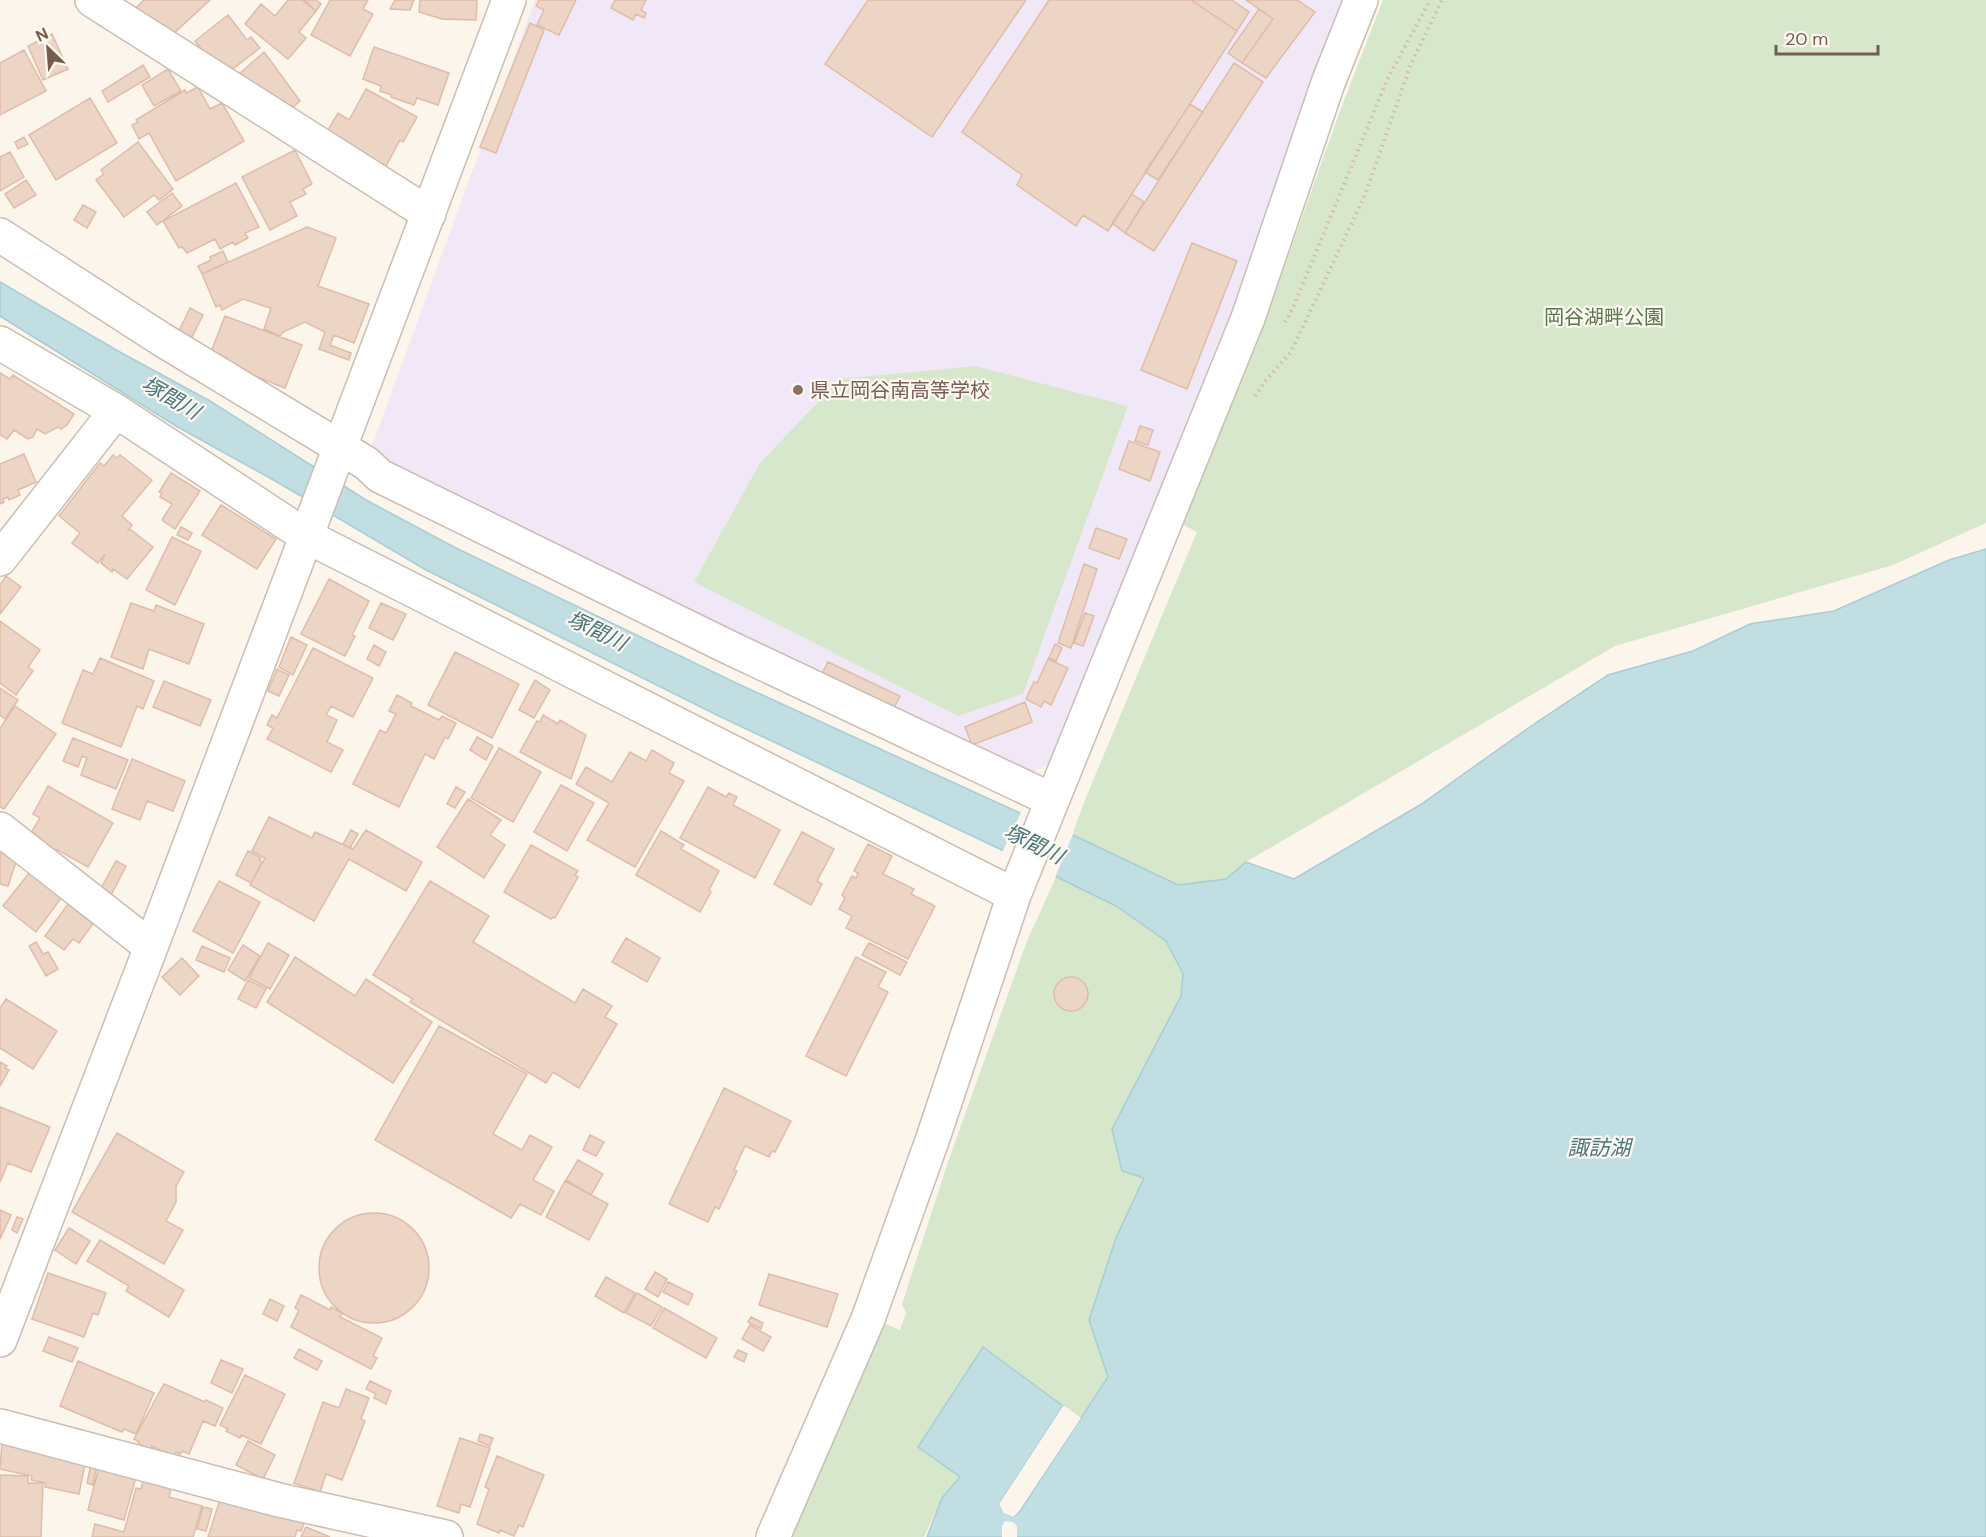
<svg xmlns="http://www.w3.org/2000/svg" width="1986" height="1537" font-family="'DM Sans','Noto Sans JP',sans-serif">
<rect width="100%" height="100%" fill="#fbf5eb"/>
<!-- education -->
<path fill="#f1e8f7" d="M 535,0 L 1346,0 L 1229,326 L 1055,761 L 1026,776 L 369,454 Z"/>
<!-- green -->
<path fill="#d7e7cb" d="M 1383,0 L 1986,0 L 1986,523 L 1893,565 L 1615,646 L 1246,862 L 1181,996 L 1144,1178 L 1116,1238 L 1090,1320 L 1108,1377 L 1081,1418 L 983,1347 L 919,1447 L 960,1477 L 942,1498 L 924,1537 L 789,1537 L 884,1323 L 900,1330 L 906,1313 L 902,1304 L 948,1162 L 1027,941 L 1056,877 L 1087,795 L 1197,532 L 1182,524 L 1265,321 L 1340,111 Z
M 975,366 L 1128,406 L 1023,694 L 958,716 L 694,582 L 760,463 L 840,379 Z"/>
<!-- water -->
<path fill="#c1dee3" stroke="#a8cdd4" stroke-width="1.5" d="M 0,282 L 118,351 L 210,401 L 366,500 L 454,547 L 734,682 L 1020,813 L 1073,835 L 1178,885 L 1226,879 L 1246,862 L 1294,879 L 1420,805 L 1534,724 L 1608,675 L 1693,651 L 1750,624 L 1834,611 L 1949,560 L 1986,549 L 1986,1537 L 927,1537 L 942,1498 L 960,1477 L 918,1447 L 983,1347 L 1063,1406 L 999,1504 L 1003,1513 L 1013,1517 L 1020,1511 L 1108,1377 L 1089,1320 L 1116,1238 L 1144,1178 L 1122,1171 L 1112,1129 L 1181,996 L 1183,974 L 1166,941 L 1116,906 L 1004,851 L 719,716 L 426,570 L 277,482 L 176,426 L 0,316 Z"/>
<!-- pier -->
<path fill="#fbf5eb" d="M 1022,810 L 1074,832 L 1054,880 L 1002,853 Z
M 1063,1406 L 1066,1408 L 1002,1504 L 1005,1511 L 1012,1513 L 1017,1509 L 1078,1416 L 1081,1418 L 1019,1511 L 1013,1517 L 1003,1513 L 999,1504 Z
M 1005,1521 L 1013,1522 L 1017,1526 L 1017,1537 L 1002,1537 L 1002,1526 Z"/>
<!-- building -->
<path fill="#edd5c6" stroke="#debca8" stroke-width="1.5" d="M 144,0 L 210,0 L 172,35 L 141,14 L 137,7 Z
M 288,0 L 302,0 L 316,11 L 299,32 L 306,38 L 288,59 L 245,24 L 261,4 L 275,16 Z
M 304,0 L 316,0 L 321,4 L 316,11 Z
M 330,0 L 368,0 L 363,9 L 373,14 L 350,56 L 311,35 Z
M 395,0 L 414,0 L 410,10 L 390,9 Z
M 420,0 L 477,0 L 476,20 L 442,19 L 419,12 Z
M 539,0 L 576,0 L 559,35 L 537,25 L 544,10 L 536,6 Z
M 615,0 L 646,0 L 641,10 L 646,13 L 644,18 L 636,14 L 633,20 L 611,8 Z
M 868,0 L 1026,0 L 932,137 L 825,64 Z
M 1049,0 L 1191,0 L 1237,31 L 1108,231 L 1083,215 L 1076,226 L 1017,185 L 1022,175 L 962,132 Z
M 1191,0 L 1232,0 L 1249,12 L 1237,31 Z
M 1246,0 L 1297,0 L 1315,12 L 1266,78 L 1242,63 L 1273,19 Z
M 1259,9 L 1273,19 L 1242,63 L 1228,53 Z
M 228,15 L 247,40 L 251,37 L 260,48 L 226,74 L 214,65 L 195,41 Z
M 530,23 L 544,30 L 496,153 L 480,147 Z
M 52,34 L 68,69 L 43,80 L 28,46 Z
M 374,47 L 449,73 L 438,105 L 417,98 L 414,105 L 391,97 L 392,95 L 380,91 L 381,86 L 363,79 Z
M 24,50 L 46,91 L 0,115 L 0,63 Z
M 264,52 L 300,101 L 293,107 L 237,76 Z
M 1234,63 L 1263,82 L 1154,251 L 1125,233 Z
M 143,65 L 150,77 L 108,102 L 102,91 Z
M 168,69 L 181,91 L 154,106 L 142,85 Z
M 198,87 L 210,109 L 222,103 L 244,141 L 176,181 L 149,133 L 139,139 L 132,125 L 138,122 L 136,120 L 185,90 L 186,93 Z
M 366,89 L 417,117 L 403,142 L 400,140 L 385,168 L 325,135 L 338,113 L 349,120 Z
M 90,98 L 117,143 L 56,180 L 29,135 Z
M 1190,104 L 1203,112 L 1158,180 L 1145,172 Z
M 24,137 L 28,144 L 18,149 L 15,142 Z
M 138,142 L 173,189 L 159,200 L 154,195 L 124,217 L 96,180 L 104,174 L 101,170 Z
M 295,150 L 312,184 L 303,189 L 306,194 L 290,202 L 297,216 L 270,230 L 242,177 Z
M 10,152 L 24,177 L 0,191 L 0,157 Z
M 26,180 L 36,195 L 14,208 L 5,194 Z
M 236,183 L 259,227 L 245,233 L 248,238 L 235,245 L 233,242 L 220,249 L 215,239 L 187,253 L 182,247 L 179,248 L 163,221 Z
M 172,193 L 182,206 L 157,225 L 147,212 Z
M 1132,194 L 1144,202 L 1125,233 L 1112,223 Z
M 83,205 L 96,212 L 87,228 L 74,220 Z
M 307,227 L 336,238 L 318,286 L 369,304 L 354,343 L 334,335 L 330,345 L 351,353 L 349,360 L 319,349 L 325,332 L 305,322 L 283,332 L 280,336 L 264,329 L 271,308 L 264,306 L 243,299 L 222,310 L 220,305 L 216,307 L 202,274 Z
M 1192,243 L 1237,261 L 1187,389 L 1141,370 Z
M 223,251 L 228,262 L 202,274 L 198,266 L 211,260 L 210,257 Z
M 190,308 L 203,315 L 192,337 L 179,331 Z
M 225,316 L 302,345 L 285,388 L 225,364 L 227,358 L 211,352 Z
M 0,373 L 10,379 L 13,375 L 74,414 L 67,425 L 61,429 L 58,427 L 45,434 L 37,429 L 33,437 L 28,439 L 14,430 L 7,439 L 0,435 Z
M 1140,426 L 1153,430 L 1148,445 L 1135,441 Z
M 1129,441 L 1160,452 L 1150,481 L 1119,469 Z
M 24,454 L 36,482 L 18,490 L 20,495 L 9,500 L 8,497 L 3,499 L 4,502 L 0,504 L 0,464 Z
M 113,455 L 117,458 L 120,455 L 152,480 L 122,516 L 132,525 L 128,530 L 131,530 L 153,547 L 127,579 L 113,569 L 112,572 L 101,563 L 105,554 L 98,563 L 72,543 L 80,533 L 59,516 L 100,463 L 104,466 Z
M 171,473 L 200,491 L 175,529 L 162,520 L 172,504 L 160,497 L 162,493 L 159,492 Z
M 221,505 L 276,539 L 257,569 L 202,535 Z
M 181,527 L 192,533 L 188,540 L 177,535 Z
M 1096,528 L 1127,539 L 1119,559 L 1089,548 Z
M 172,537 L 201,551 L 175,605 L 146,590 Z
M 1084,564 L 1097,569 L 1071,648 L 1058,643 Z
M 6,576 L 21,587 L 0,614 L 0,585 Z
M 329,579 L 369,601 L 352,635 L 355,636 L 345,656 L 301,634 Z
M 131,603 L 154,611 L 156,605 L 204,624 L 189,664 L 149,649 L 143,669 L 111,657 Z
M 381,603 L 406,614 L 393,640 L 369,628 Z
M 1085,613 L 1094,616 L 1083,646 L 1074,643 Z
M 0,621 L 40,650 L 28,667 L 33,671 L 16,695 L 0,683 Z
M 291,637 L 307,645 L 293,675 L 279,667 Z
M 1055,644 L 1062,648 L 1056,661 L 1049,658 Z
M 374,645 L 386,652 L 379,666 L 367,659 Z
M 313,648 L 373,678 L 353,717 L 331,706 L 326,715 L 337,720 L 327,742 L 343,750 L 331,772 L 267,739 L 273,728 L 267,725 L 272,715 L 277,718 Z
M 455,652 L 519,684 L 492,738 L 428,705 Z
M 100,658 L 154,681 L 143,709 L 137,706 L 121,747 L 62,723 L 83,670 L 93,674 Z
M 1048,659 L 1068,668 L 1051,705 L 1044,701 L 1041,707 L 1026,699 L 1034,682 L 1037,683 Z
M 828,662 L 900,696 L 892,712 L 820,678 Z
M 277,669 L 289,675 L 279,696 L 268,691 Z
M 535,680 L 550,690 L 534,718 L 519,710 Z
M 164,681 L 211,700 L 200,726 L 153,707 Z
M 0,688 L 18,700 L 5,719 L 0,715 Z
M 397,695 L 412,703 L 411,706 L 439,720 L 442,716 L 456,723 L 448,739 L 445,737 L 434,759 L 425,754 L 399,807 L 353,784 L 380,730 L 386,733 L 396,714 L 389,711 Z
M 1025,702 L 1032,722 L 972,745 L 965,727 Z
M 15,706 L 56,734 L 4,809 L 0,807 L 0,728 Z
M 543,715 L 558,724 L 560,720 L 586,735 L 571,779 L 520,752 L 537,721 L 540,722 Z
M 477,737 L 493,746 L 486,760 L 470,750 Z
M 73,738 L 128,760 L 116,789 L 81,775 L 87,758 L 82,756 L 78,767 L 63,761 Z
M 499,748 L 541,772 L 513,822 L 471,798 Z
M 652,750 L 674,763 L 669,773 L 684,781 L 635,867 L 587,840 L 609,803 L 576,784 L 586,767 L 612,782 L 630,752 L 646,761 Z
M 132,759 L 185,781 L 173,811 L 147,801 L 140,820 L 112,809 Z
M 561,785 L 594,803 L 567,851 L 534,832 Z
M 48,786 L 113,823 L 88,867 L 56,849 L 54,852 L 28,838 L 40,818 L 33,814 Z
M 456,787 L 465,792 L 455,808 L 447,804 Z
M 708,787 L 726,797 L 729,793 L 737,797 L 733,805 L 780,830 L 755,878 L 680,838 Z
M 468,799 L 501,820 L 490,835 L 505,845 L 484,878 L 437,847 Z
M 269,817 L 312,838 L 315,832 L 353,849 L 366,830 L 422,862 L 406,891 L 349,859 L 314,921 L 250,885 L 265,858 L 252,851 Z
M 351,830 L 358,834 L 350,848 L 343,844 Z
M 661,831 L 684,845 L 681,849 L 719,871 L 709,890 L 711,892 L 700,912 L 636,875 Z
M 802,832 L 834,849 L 817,881 L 822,884 L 811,905 L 774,884 Z
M 868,844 L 892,856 L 883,874 L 914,889 L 911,894 L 935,906 L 908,959 L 846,928 L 852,916 L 839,909 L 845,898 L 842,895 L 852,876 L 856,878 L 858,873 L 854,871 Z
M 531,845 L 578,871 L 575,875 L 578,877 L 555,918 L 553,917 L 551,919 L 504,892 Z
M 248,851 L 261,858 L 259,860 L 262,862 L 251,883 L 236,875 Z
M 0,853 L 17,859 L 8,886 L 0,884 Z
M 116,861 L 126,866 L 110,897 L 99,892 Z
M 30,872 L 62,897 L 36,932 L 3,906 Z
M 219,881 L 260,902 L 233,953 L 193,931 Z
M 430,881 L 489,916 L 473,942 L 575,1003 L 583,989 L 612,1006 L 605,1017 L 617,1024 L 579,1088 L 553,1072 L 546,1083 L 410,1002 L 413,999 L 373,975 Z
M 68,904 L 93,924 L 79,943 L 73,939 L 64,950 L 45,936 Z
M 626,938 L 660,958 L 647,982 L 612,962 Z
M 36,942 L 43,954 L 48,952 L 58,969 L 46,976 L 29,946 Z
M 268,943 L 289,955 L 270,989 L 249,978 Z
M 869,943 L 907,962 L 900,975 L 862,955 Z
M 243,945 L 260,956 L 245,981 L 228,970 Z
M 202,946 L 230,958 L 224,972 L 196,960 Z
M 295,957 L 355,996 L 366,979 L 432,1022 L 393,1083 L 267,1002 Z
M 856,957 L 886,972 L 878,987 L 888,992 L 846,1076 L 806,1056 Z
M 182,958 L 199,976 L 180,995 L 162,977 Z
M1054 994a17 17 0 1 1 34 0a17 17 0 1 1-34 0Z
M 248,980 L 266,989 L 256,1008 L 238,999 Z
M 6,999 L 57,1031 L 33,1069 L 0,1048 L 0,1008 Z
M 439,1026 L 527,1074 L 493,1134 L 522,1150 L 530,1135 L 552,1147 L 533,1180 L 554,1191 L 541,1215 L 520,1204 L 511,1218 L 375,1140 Z
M 0,1062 L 7,1066 L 5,1068 L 9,1070 L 0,1086 Z
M 724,1088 L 791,1121 L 775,1152 L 772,1151 L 769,1157 L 745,1146 L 734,1170 L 737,1171 L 719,1209 L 715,1207 L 708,1222 L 669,1204 Z
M 0,1107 L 50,1127 L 31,1172 L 8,1163 L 0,1182 Z
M 117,1133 L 184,1172 L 176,1186 L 176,1202 L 166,1221 L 183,1230 L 164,1264 L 72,1212 Z
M 590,1135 L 604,1142 L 596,1156 L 583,1150 Z
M 578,1160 L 603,1174 L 591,1195 L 566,1180 Z
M 565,1181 L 608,1204 L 589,1240 L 546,1217 Z
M 0,1210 L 11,1215 L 0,1239 Z
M319 1268a55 55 0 1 1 110 0a55 55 0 1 1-110 0Z
M 17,1217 L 23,1219 L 17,1233 L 12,1230 Z
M 69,1228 L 90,1241 L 76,1264 L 55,1250 Z
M 100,1240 L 184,1290 L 169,1317 L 126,1291 L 129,1286 L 87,1261 Z
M 655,1272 L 667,1279 L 658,1297 L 645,1289 Z
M 48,1273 L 106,1293 L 98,1315 L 93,1313 L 84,1337 L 32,1319 Z
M 769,1274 L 838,1294 L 827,1327 L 759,1305 Z
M 606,1277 L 635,1293 L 624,1313 L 595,1296 Z
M 668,1282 L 693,1294 L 688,1305 L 663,1292 Z
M 637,1293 L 662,1307 L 651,1326 L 626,1313 Z
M 301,1295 L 330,1310 L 331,1307 L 342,1313 L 340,1317 L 382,1338 L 373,1356 L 377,1358 L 371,1369 L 291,1327 L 299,1310 L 295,1308 Z
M 270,1299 L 284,1306 L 277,1321 L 263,1314 Z
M 664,1308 L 717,1338 L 706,1358 L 653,1328 Z
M 751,1317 L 763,1323 L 761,1329 L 748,1322 Z
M 750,1325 L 771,1337 L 763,1351 L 742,1339 Z
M 49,1337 L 78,1348 L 72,1362 L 43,1351 Z
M 299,1349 L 322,1361 L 317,1370 L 294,1358 Z
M 738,1350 L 747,1354 L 744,1362 L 734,1357 Z
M 221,1360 L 243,1369 L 232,1393 L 211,1383 Z
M 78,1361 L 154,1393 L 136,1434 L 124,1429 L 122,1432 L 60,1406 Z
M 245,1375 L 285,1394 L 261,1444 L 241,1435 L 240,1438 L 226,1431 L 228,1429 L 220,1425 Z
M 370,1381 L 391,1391 L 386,1404 L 374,1398 L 376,1394 L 366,1389 Z
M 164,1384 L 205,1402 L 206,1400 L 223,1408 L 215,1426 L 203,1421 L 189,1454 L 182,1451 L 180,1454 L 176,1452 L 174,1457 L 152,1446 L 150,1450 L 138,1444 L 139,1442 L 134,1439 Z
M 346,1389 L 369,1398 L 361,1419 L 365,1421 L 342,1480 L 326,1474 L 320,1492 L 294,1483 L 323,1402 L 339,1408 Z
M 480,1434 L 493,1438 L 490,1446 L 478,1441 Z
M 460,1438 L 490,1448 L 470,1507 L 461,1504 L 459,1513 L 437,1506 Z
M 248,1441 L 275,1455 L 263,1479 L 236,1465 Z
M 2,1442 L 86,1459 L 79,1494 L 45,1487 L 46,1483 L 31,1480 L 32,1476 L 0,1469 Z
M 497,1456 L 544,1475 L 523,1527 L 519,1525 L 514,1536 L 500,1530 L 499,1533 L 477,1524 L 489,1489 L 485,1487 Z
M 91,1464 L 97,1465 L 93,1485 L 87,1483 Z
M 99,1467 L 136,1477 L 124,1520 L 88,1510 Z
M 145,1473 L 173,1481 L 169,1497 L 202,1506 L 193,1537 L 92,1537 L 95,1524 L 124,1532 L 136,1488 L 141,1489 Z
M 0,1475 L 28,1476 L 28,1483 L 43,1483 L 41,1537 L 0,1537 Z
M 223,1491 L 307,1516 L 301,1531 L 297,1530 L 295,1537 L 208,1537 Z
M 203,1507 L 212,1509 L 206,1531 L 197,1529 Z
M 306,1527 L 330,1537 L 301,1537 Z"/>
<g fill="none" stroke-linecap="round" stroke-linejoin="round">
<!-- minor casing -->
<g stroke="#ccbdb2" stroke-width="36">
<path id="minor" d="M 92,0 L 429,214
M 0,235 L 161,339 L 366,463 L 380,476 L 726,646 L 1052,800
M 0,343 L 116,411 L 306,536 L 1014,895
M 0,559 L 116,411
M 0,829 L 151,947
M 0,1340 L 151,947 L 509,0
M 0,1426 L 279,1500 L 446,1537
M 773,1537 L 868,1319 L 933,1138 L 1014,895 L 1248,318 L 1328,83 L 1361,0"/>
</g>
<!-- path -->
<path stroke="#d3b8a8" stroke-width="4" stroke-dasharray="1.5 4.5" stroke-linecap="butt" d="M 1285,322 L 1292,310 L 1387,80 L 1430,0
M 1255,396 L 1267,379 L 1291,352 L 1365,195 L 1411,64 L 1442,0"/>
<!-- minor -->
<use href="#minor" stroke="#fff" stroke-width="33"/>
</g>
<!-- markers -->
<circle fill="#8d6e63" stroke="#fdf9f2" stroke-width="2" cx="798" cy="390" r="6"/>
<g text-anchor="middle" stroke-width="4.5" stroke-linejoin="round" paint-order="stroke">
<!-- park labels -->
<g font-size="20" fill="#57784a" stroke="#fdf9f2">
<text x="1604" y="324">岡谷湖畔公園</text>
</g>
<!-- education labels -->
<g font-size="20" fill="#785e54" stroke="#fdf9f2" text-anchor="start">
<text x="810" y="397">県立岡谷南高等学校</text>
</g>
<!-- water labels -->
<g font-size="21" font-style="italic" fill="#49757d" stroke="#fdf9f2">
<text transform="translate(171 398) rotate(30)" y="7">塚間川</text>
<text transform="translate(597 631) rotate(26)" y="7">塚間川</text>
<text transform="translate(1034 844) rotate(26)" y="7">塚間川</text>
<text x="1599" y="1155">諏訪湖</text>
</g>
</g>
<!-- north arrow -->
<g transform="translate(48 48) rotate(335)" stroke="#fdf9f2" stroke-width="4.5" paint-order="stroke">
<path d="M0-4.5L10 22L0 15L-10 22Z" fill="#745d50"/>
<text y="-9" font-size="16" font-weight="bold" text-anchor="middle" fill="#745d50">N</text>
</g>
<!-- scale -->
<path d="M1776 45v9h102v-9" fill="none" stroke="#745d50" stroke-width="3"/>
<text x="1785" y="45" font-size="18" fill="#745d50" stroke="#fdf9f2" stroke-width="4.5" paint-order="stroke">20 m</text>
</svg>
